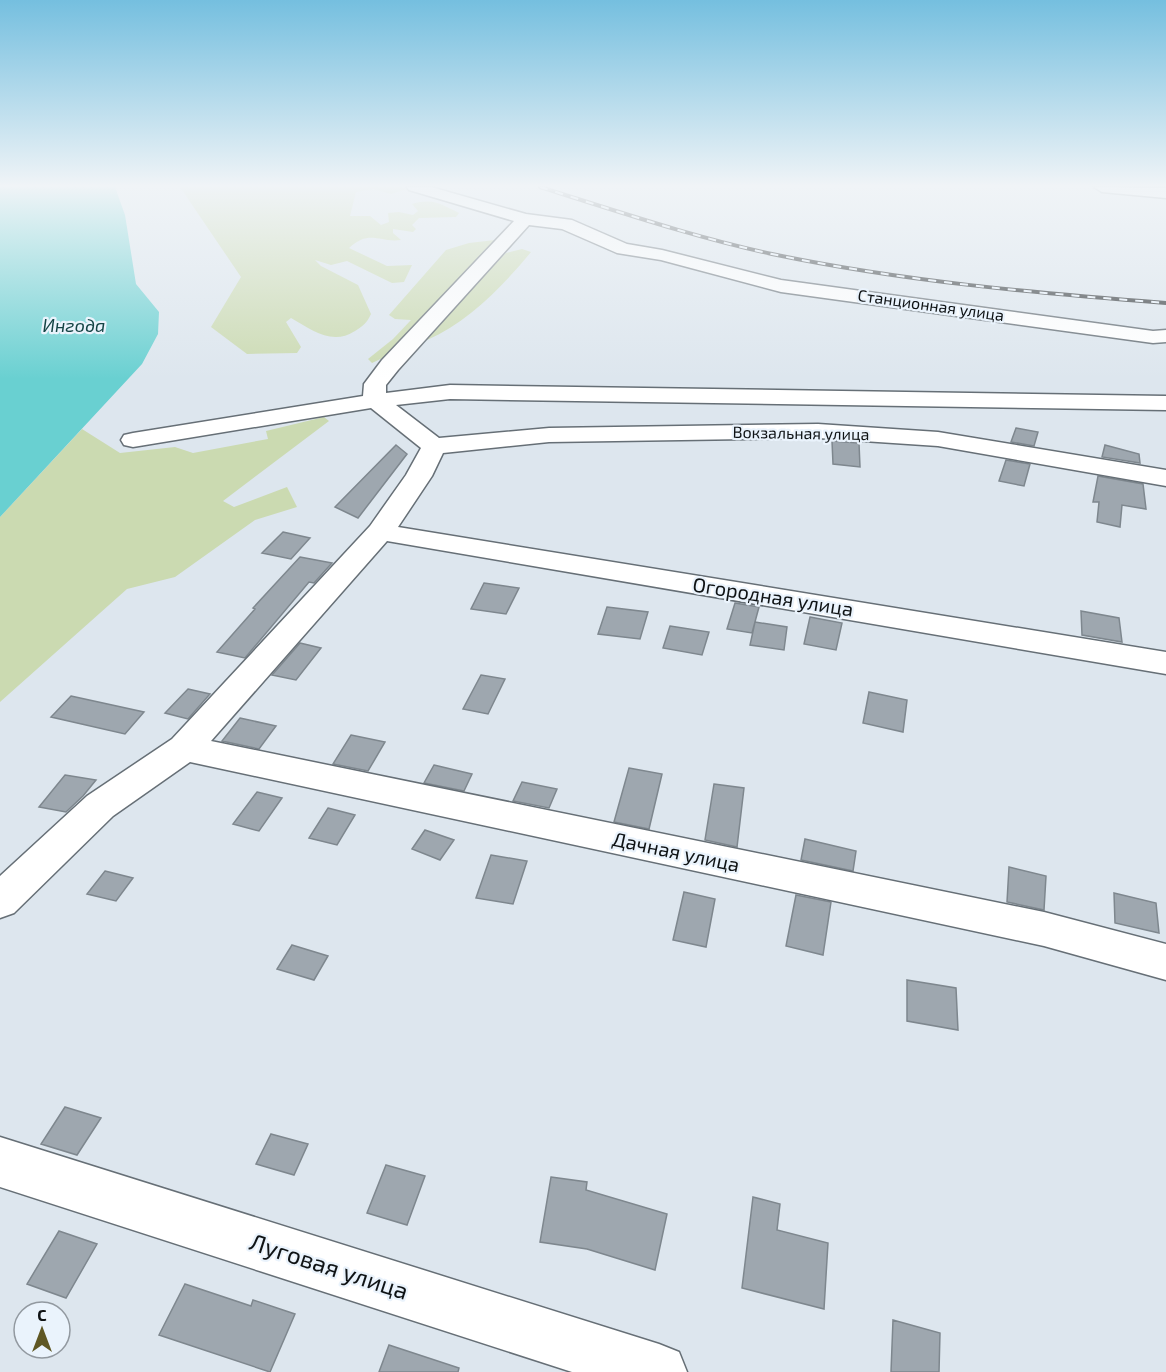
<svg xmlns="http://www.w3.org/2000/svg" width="1166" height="1372" font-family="'Exo 2',sans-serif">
<rect width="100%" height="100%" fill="#dde6ee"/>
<!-- green -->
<path fill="#cbdab1" d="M 180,187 L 402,187 L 407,189 L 391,194 L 373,189 L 356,192 L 350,216 L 370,216 L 381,225 L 389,222 L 388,213 L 399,212 L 413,215 L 418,211 L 412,204 C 434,198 440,204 459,213 L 456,217 L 419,218 L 412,225 L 416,229 L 413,232 L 393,229 L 393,233 L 401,240 C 379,243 370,229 349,248 L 387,266 L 412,265 L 404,282 L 392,283 L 347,261 L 331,265 L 315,260 L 321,266 L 358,285 L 371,314 C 367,323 363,326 355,331 C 332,346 312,330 291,318 L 286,322 L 301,347 L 297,353 L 247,354 L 211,327 L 241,277 Z
M 495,240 L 494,245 L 387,356 L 372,363 L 368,359 L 393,339 L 411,320 L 395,319 L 389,315 L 446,250 L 469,243 Z
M 522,249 L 531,252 C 503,286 468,322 427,340 L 434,326 L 506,253 Z
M 324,417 L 329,421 L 223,501 L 234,507 L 287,487 L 297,507 L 255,520 L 175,577 L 127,589 L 0,702 L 0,517 L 82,429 L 120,453 L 175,447 L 193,453 L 268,439 L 266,431 Z"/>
<!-- water -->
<path fill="#69d0d1" d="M 0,187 L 115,187 L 125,215 L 136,284 L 159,312 L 158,334 L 142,364 L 0,517 Z"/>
<!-- building -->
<path fill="#9ea7af" stroke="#7e878e" stroke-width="1.5" d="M 1016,428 L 1038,432 L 1034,446 L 1011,442 Z
M 832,441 L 859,443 L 860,467 L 833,464 Z
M 396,445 L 407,454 L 358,518 L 335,507 Z
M 1105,445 L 1139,454 L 1140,463 L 1102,457 Z
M 1006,460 L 1030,464 L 1024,486 L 999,481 Z
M 1098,476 L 1143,484 L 1146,509 L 1122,505 L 1120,527 L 1097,522 L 1099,502 L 1093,502 Z
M 283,532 L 310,538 L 291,559 L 262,553 Z
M 300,557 L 332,563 L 314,583 L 309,582 L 245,658 L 217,652 L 255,609 L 253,608 Z
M 484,583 L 519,588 L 506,614 L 471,609 Z
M 735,603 L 759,607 L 752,633 L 727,629 Z
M 607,607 L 648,612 L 640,639 L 598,634 Z
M 1081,611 L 1119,618 L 1122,642 L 1082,635 Z
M 810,617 L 842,623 L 836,650 L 804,644 Z
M 755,622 L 787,627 L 784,650 L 750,645 Z
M 670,626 L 709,632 L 702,655 L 663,648 Z
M 300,643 L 321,648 L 296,680 L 272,675 Z
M 481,675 L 505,679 L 488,714 L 463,709 Z
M 188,689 L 210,694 L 188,719 L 165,713 Z
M 869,692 L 907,700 L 903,732 L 863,723 Z
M 71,696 L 144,712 L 125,734 L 51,717 Z
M 240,718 L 276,726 L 259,749 L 222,741 Z
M 351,735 L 385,742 L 368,771 L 333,764 Z
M 434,765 L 472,774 L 464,791 L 424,783 Z
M 629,768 L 662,774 L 649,829 L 614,822 Z
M 65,775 L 96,780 L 83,796 L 66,812 L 39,807 Z
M 522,782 L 557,789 L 549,808 L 513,801 Z
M 714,784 L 744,788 L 737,847 L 705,840 Z
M 257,792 L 282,798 L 259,831 L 233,824 Z
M 328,808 L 355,815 L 337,845 L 309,838 Z
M 425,830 L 454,840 L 440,860 L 412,849 Z
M 805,839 L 856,851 L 853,871 L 801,860 Z
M 491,855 L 527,861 L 513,904 L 476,898 Z
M 1009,867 L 1046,876 L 1044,910 L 1007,902 Z
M 105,871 L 133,878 L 116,901 L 87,894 Z
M 684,892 L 715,899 L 706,947 L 673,940 Z
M 1114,893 L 1156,903 L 1159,933 L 1115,923 Z
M 796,895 L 831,902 L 823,955 L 786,946 Z
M 292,945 L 328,956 L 314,980 L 277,969 Z
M 907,980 L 956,988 L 958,1030 L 907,1021 Z
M 65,1107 L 101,1118 L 77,1155 L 41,1144 Z
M 271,1134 L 308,1144 L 294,1175 L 256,1164 Z
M 386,1165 L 425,1176 L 407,1225 L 367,1213 Z
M 551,1177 L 587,1182 L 586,1190 L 667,1214 L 655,1270 L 587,1249 L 540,1242 Z
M 753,1197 L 780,1204 L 777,1230 L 828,1243 L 824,1309 L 742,1288 Z
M 59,1231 L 97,1244 L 66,1298 L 27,1284 Z
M 185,1284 L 251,1306 L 253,1300 L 295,1314 L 270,1372 L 159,1335 Z
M 893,1320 L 940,1333 L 939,1372 L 891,1372 Z
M 389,1345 L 459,1368 L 458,1372 L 379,1372 Z"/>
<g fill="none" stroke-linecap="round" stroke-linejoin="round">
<!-- street casing -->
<g stroke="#666f76" stroke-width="3">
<path id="street" d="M 407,187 L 431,187 L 526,214 L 572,220 L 627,244 L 662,250 L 781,280 L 1153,331 L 1166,330 L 1166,342 L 1153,343 L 781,292 L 661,260 L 617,253 L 562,229 L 529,225 L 398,370 L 386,385 L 386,393 L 450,385 L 1166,396 L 1166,410 L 450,399 L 396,405 L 439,438 L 549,428 L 818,424 L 938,432 L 1166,470 L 1166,486 L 938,446 L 818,438 L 549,442 L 443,453 L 432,476 L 398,527 L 1166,652 L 1166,674 L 387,541 L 211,741 L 1044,912 L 1166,944 L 1166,980 L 1044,946 L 190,762 L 113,816 L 14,913 L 0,918 L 0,876 L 87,796 L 172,739 L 370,526 L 406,475 L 421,448 L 371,408 L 133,447 L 124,445 L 121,440 L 124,435 L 133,433 L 363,396 L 364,384 L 382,360 L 514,221 L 409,190 Z
M 1094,187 L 1166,188 L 1166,198 L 1102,192 Z
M 0,1137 L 659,1344 L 679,1352 L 687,1372 L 572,1372 L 0,1187 Z"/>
</g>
<!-- street -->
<use href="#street" fill="#fff" fill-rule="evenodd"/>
<!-- rail casing -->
<g stroke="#33383b" stroke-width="4">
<path id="rail" d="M 540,187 C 617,211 693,237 772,254 C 902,281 1034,293 1166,303"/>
</g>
<!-- rail -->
<use href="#rail" stroke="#eaf3fc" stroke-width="2" stroke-dasharray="8" stroke-linecap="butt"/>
</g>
<!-- sky -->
<linearGradient id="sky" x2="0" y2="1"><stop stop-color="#75bfdf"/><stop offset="0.49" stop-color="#f0f4f7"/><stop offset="1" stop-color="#f0f4f7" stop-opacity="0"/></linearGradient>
<rect width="1166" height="379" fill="url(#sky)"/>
<g text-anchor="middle" stroke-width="4.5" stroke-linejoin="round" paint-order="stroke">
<!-- far-street labels -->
<g font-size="16" fill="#0f1315" stroke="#eaf3fc">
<text transform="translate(931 305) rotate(8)" y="6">Станционная улица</text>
<text transform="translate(801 433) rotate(1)" y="6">Вокзальная улица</text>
</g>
<!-- far-water labels -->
<g font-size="18" font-style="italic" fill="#144445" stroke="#eaf3fc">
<text x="74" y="332">Ингода</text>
</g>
<!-- street labels -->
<g font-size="20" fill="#0f1315" stroke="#eaf3fc">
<text transform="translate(773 597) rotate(9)" y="7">Огородная улица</text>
<text transform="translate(676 852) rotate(12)" y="7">Дачная улица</text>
</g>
<!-- near-street labels -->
<g font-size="24" fill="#0f1315" stroke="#eaf3fc">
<text transform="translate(329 1267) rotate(18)" y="8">Луговая улица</text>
</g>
</g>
<!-- north arrow -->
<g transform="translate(42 1330)"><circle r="28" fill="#eaf3fc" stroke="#9299a0" stroke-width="1.5"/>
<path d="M0-4.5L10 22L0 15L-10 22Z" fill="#5f5723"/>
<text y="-9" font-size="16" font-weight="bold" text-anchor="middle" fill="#0f1315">С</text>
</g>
</svg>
